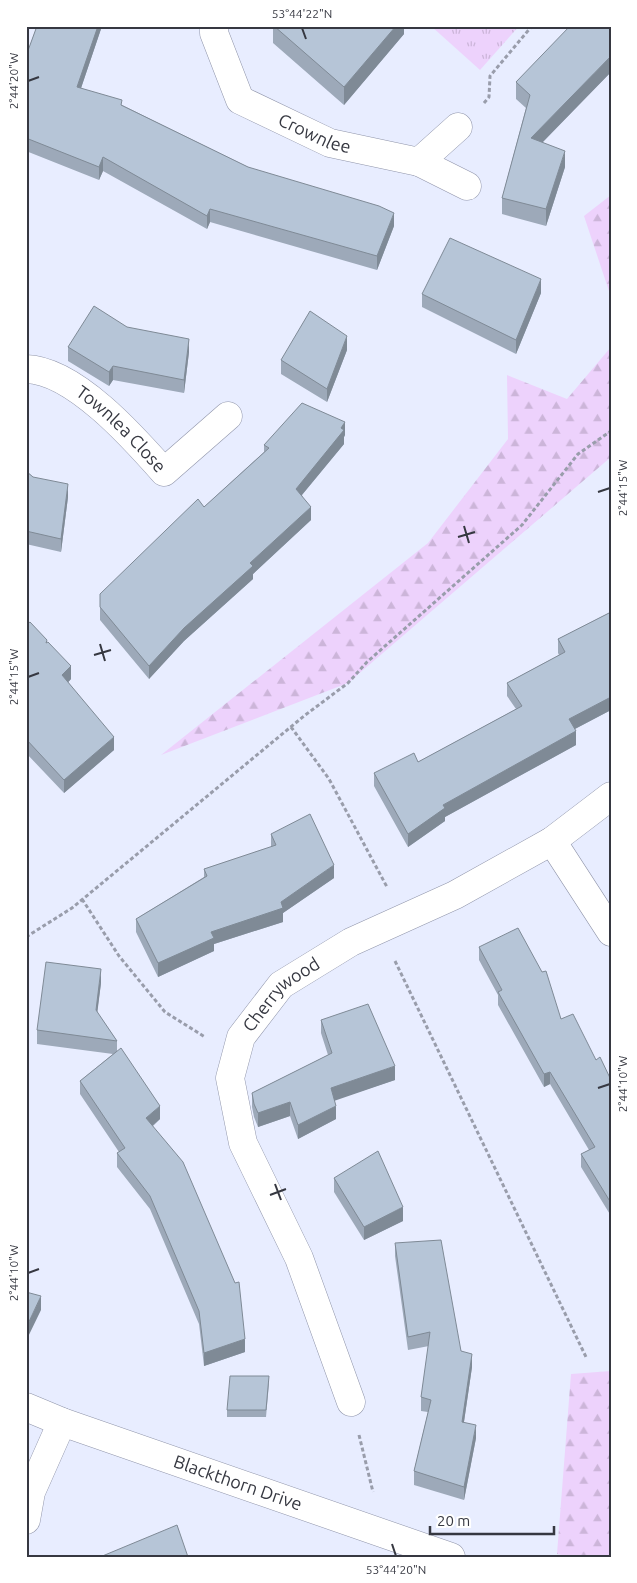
<svg xmlns="http://www.w3.org/2000/svg" width="637" height="1583" font-family="Ubuntu,sans-serif">
  <style>
    .grass { fill: url(#grass-tufts) }
    .forest { fill: url(#forest-firs) }
    .lines { fill: none; stroke-linecap: round; stroke-linejoin: round }
    .street-casing { stroke: #9095aa; stroke-width: 29 }
    .secondary-casing { stroke: #9095aa; stroke-width: 29 }
    .path { stroke: #999dab; stroke-width: 3; stroke-dasharray: 4 2.5; stroke-linecap: butt }
    .street { stroke: #fff; stroke-width: 28 }
    .secondary { stroke: #fff; stroke-width: 28 }
    .wall { fill: #9da9b9 }
    .shaded-wall { fill: #7f8a96 }
    .building { fill: #b6c5d7; stroke: #7f8a96 }
    .ticks { fill: none; stroke: #363841; stroke-width: 2 }
    .labels { text-anchor: middle; stroke-width: 5; stroke-linejoin: round; paint-order: stroke }
    .street-label { font-size: 18px; fill: #363841; stroke: #fff }
    .neatline { fill: none; stroke: #363841; stroke-width: 2 }
    .ticks-label { font-size: 12px; text-anchor: middle; fill: #363841 }
  </style>
  <defs>
    <pattern id="grass-tufts" width="24" height="20" patternUnits="userSpaceOnUse" patternTransform="scale(1.25)"><rect width="24" height="20" fill="#edd2fc"/><path d="M3 7l-1-3M5 7V3M7 7l1-3M15 17l-1-3M17 17v-4M19 17l1-3" fill="none" stroke="#ccb5d9"/></pattern>
    <pattern id="forest-firs" width="22" height="20" patternUnits="userSpaceOnUse" patternTransform="scale(1.25)"><rect width="22" height="20" fill="#edd2fc"/><path d="M5 1l3.5 6h-7zM16 11l3.5 6h-7z" fill="#ccb5d9"/></pattern>
  </defs>
  <rect width="100%" height="100%" fill="#e8edff"/>
  <path class="grass" d="M431,26H519L480,70Z"/>
  <path class="forest" d="M611,195V297L584,216Z
    M611,347V457L348,683L161,755L428,543L508,439L507,375L567,399Z
    M611,1371V1557H572L557,1554L571,1374Z"/>
  <g class="lines">
    <g class="street-casing">
      <g id="street">
        <path id="s1" d="M214,26V33L240,100L330,143L419,162L458,127"/>
        <path d="M419,162L467,186"/>
        <path id="s2" d="M26,369C74,370 134,438 164,472L228,416"/>
        <path d="M552,841L611,932"/>
        <path id="s3" d="M351,1402L299,1258L243,1143L230,1078L241,1037L281,985L351,942L455,895L552,841L611,796"/>
        <path d="M26,1520L31,1492L62,1422"/>
      </g>
    </g>
    <g class="secondary-casing">
      <g id="secondary">
        <path id="s4" d="M26,1407L62,1422L451,1557"/>
      </g>
    </g>
    <path class="path" d="M484,103L489,97L490,76L532,26
      M291,727L329,779L387,887
      M82,899L119,956L165,1012L205,1037
      M26,937L72,908L304,716L348,683L367,662L522,525L578,454L611,431
      M395,961L587,1359
      M359,1435L373,1492"/>
    <use href="#street" class="street"/>
    <use href="#secondary" class="secondary"/>
  </g>
  <path class="wall" d="M37,26H102L81,88L122,105L248,167L394,226L377,270L210,222L207,229L103,171L99,180L26,151V56Z
    M273,26H404V34L344,105L273,43Z
    M611,72L543,142L565,167L546,226L502,214V198L526,108L516,99V82Z
    M541,293L516,354L422,307V294Z
    M127,327L189,352L184,393L113,380L109,386L68,361V347Z
    M347,350L327,402L281,374V360Z
    M345,435L344,437V444L302,495L311,520L253,574V579L184,641L149,679L100,620V594L204,507L264,452V445Z
    M26,471L33,477L68,497L61,552L26,544Z
    M611,595V710L575,729L576,745L445,817V821L408,847L374,786V773L418,762L516,709L507,696V683L559,655L558,653V639L611,612L609,609V596Z
    M26,625L47,643L71,679L68,682L114,750L64,793L26,753Z
    M271,834L334,878L283,913V922L214,944V951L158,977L136,932V919L204,877V869L271,847Z
    M479,947L561,1019L596,1060L611,1080V1216L581,1167V1154L589,1150L550,1084L544,1087L498,1005V995L479,960Z
    M101,983L97,1012L117,1041V1051L160,1119L153,1126L245,1352L204,1366L199,1324L150,1209L117,1167V1153L119,1152L80,1094V1081L113,1054L37,1044V1030Z
    M321,1020L395,1080L334,1100L336,1119L298,1139L290,1116L258,1127L254,1117L252,1107V1093L328,1055L321,1033Z
    M334,1178L403,1221L364,1240L334,1192Z
    M395,1243L461,1351L472,1367L464,1422L476,1438L464,1500L414,1485V1471L428,1412L421,1411V1397L429,1346L408,1350L395,1256Z
    M269,1383L266,1417H227V1410Z"/>
  <path class="shaded-wall" d="M98,26H102L77,100V87Z
    M396,26H404V34L344,105V87Z
    M611,56V72L531,154V138Z
    M565,151V167L546,226V209Z
    M103,157V171L99,180V167Z
    M210,209V222L207,229V216Z
    M394,213V226L377,270V256Z
    M541,279V293L516,354V340Z
    M347,336V350L327,402V389Z
    M189,339V352L184,393V380Z
    M113,366V380L109,386V372Z
    M345,422V435L344,437V444L296,502V489Z
    M68,484V497L61,552V539Z
    M311,507V520L253,574V579L184,641L149,679V666L184,628L250,563Z
    M71,666V679L62,689V675Z
    M611,697V710L569,732V719Z
    M576,731V745L445,817V821L408,847V834L443,805Z
    M114,737V750L64,793V780Z
    M334,865V878L283,913V922L214,944V951L158,977V963L211,932L281,902Z
    M101,969V983L96,1023V1010Z
    M395,1066V1080L331,1102V1088Z
    M550,1072V1084L544,1087V1074Z
    M290,1102V1116L258,1127V1113Z
    M160,1106V1119L146,1131V1118Z
    M336,1106V1119L298,1139V1125Z
    M403,1207V1221L364,1240V1227Z
    M41,1296V1310L26,1341V1328Z
    M245,1339V1352L204,1366V1353Z
    M472,1354V1367L462,1435V1422Z
    M476,1425V1438L464,1500V1487Z"/>
  <path class="building" d="M37,26H98L77,87L122,100L121,105L248,167L379,206L394,213L377,256L210,209L207,216L103,157L99,167L26,138V56Z
    M274,26H396L344,87Z
    M570,26H611V56L531,138L565,151L546,209L502,198L530,95L516,82Z
    M450,238L541,279L516,340L422,294Z
    M94,306L127,327L189,339L184,380L113,366L109,372L68,347Z
    M310,311L347,336L327,389L281,360Z
    M302,403L345,422L341,428L344,430L296,489L311,507L250,563L253,566L184,628L149,666L100,607V594L198,499L204,507L269,448L264,445Z
    M26,471L33,477L68,484L61,539L26,531Z
    M611,612V697L569,719L576,731L443,805L445,808L408,834L374,773L414,753L418,762L522,706L507,683L565,652L558,639Z
    M30,622L47,640L46,643L48,642L71,666L62,675L114,737L64,780L26,739V625Z
    M310,814L334,865L281,902L283,908L211,932L214,938L158,963L136,919L207,876L204,869L276,845L271,834Z
    M518,928L542,972L546,971L561,1019L573,1014L596,1060L600,1057L611,1080V1203L581,1154L595,1147L550,1072L544,1074L498,992L502,990L479,947Z
    M46,962L101,969L96,1010L117,1041L37,1030Z
    M368,1004L395,1066L331,1088L336,1106L298,1125L290,1102L258,1113L254,1104L252,1093L332,1053L321,1020Z
    M121,1048L160,1106L146,1118L183,1162L235,1283L239,1282L245,1339L204,1353L199,1311L150,1196L117,1153L125,1148L80,1081Z
    M378,1151L403,1207L364,1227L334,1178Z
    M441,1240L461,1351L472,1354L462,1422L476,1425L464,1487L414,1471L431,1400L421,1397L430,1332L408,1337L395,1243Z
    M26,1292L41,1296L26,1328Z
    M230,1376H269L266,1410H227Z
    M177,1525L188,1557H100Z"/>
  <path class="ticks" d="M302,28L306,39M28,81L39,77M598,492L610,488M464,526L469,543M458,537L475,532M100,644L105,661M94,655L111,650M28,677L39,673M598,1088L610,1084M275,1184L281,1200M270,1195L286,1189M28,1273L39,1269M392,1544L396,1556"/>
  <g class="labels">
    <g class="street-label">
      <text dy="6" stroke="none"><textPath href="#s1" startOffset="161">Crownlee</textPath></text>
      <text dy="6" stroke="none"><textPath href="#s2" startOffset="115">Townlea Close</textPath></text>
      <text dy="6" stroke="none"><textPath href="#s3" startOffset="449">Cherrywood</textPath></text>
      <text dy="6" stroke="none"><textPath href="#s4" startOffset="225">Blackthorn Drive</textPath></text>
    </g>
  </g>
  <rect width="637" height="1583" fill="none" stroke="#ffffff" stroke-width="55"/>
  <path d="M430 1526v8h124v-8" fill="none" stroke="#363841" stroke-width="2.5"/>
  <text x="437" y="1526" font-size="15" fill="#363841" stroke="#ffffff" stroke-width="4" paint-order="stroke">20 m</text>
  <rect x="28" y="28" width="582" height="1528" class="neatline"/>
  <g class="ticks-label">
    <text x="302" y="18">53°44'22"N</text>
    <text transform="translate(14 81) rotate(-90)" y="4">2°44'20"W</text>
    <text transform="translate(623 488) rotate(-90)" y="4">2°44'15"W</text>
    <text transform="translate(14 677) rotate(-90)" y="4">2°44'15"W</text>
    <text transform="translate(623 1084) rotate(-90)" y="4">2°44'10"W</text>
    <text transform="translate(14 1273) rotate(-90)" y="4">2°44'10"W</text>
    <text x="396" y="1574">53°44'20"N</text>
  </g>
</svg>
